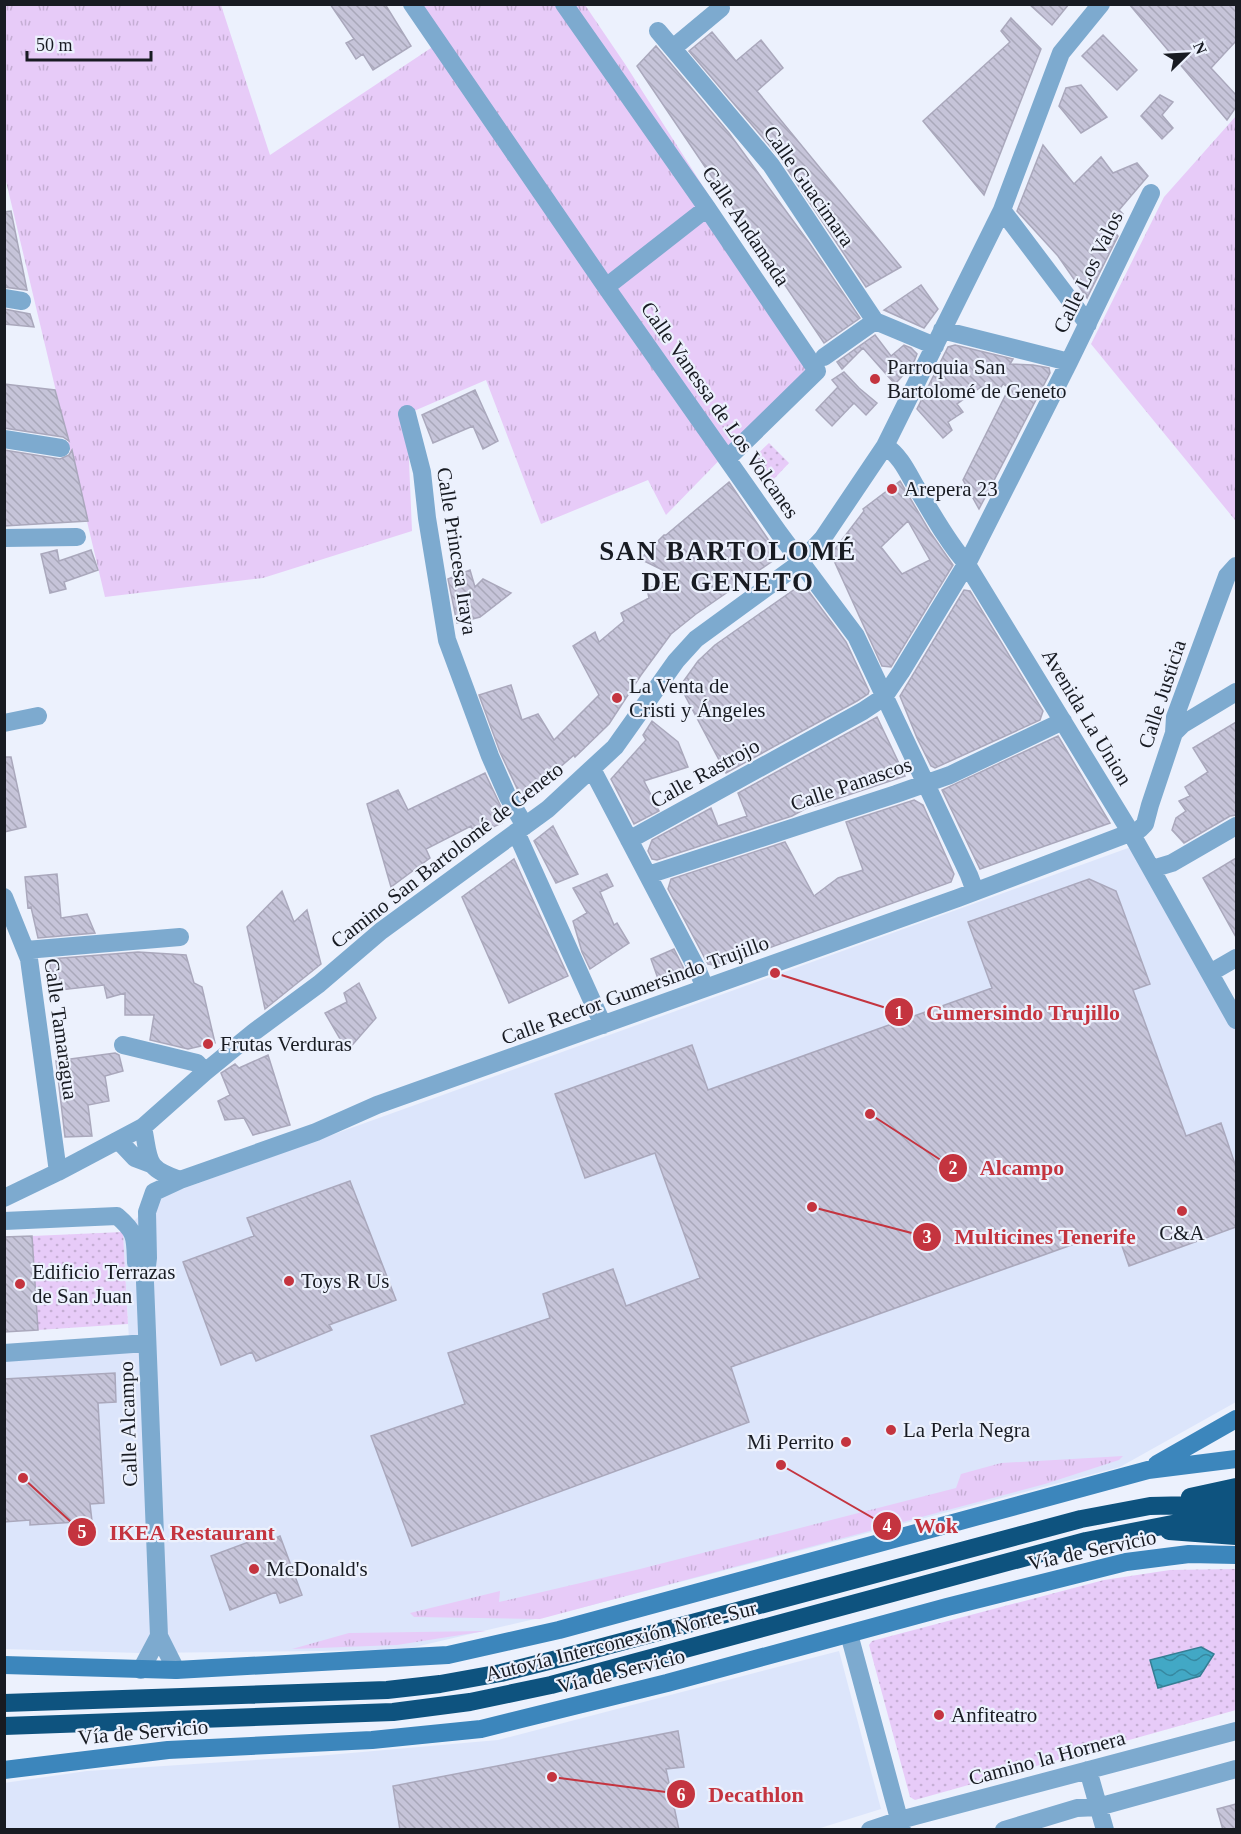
<svg xmlns="http://www.w3.org/2000/svg" width="1241" height="1834" font-family="'Times New Roman',serif">
  <style>
    .built { fill: #dce5fb }
    .grass { fill: url(#grass-tufts) }
    .park { fill: url(#park-dots) }
    .water { fill: url(#water-waves); stroke: #357e94; stroke-width: 1.5 }
    .building { fill: url(#building-back-hatch); stroke: #aaa8bc; stroke-width: 1.5; fill-rule: evenodd }
    .lines { fill: none; stroke-linecap: round; stroke-linejoin: round }
    .street { stroke: #7daacf; stroke-width: 18 }
    .secondary { stroke: #3c86bc; stroke-width: 18 }
    .highway { stroke: #0e537f; stroke-width: 18 }
    .poi-dot { fill: #c4343f; stroke: #ecf1fd; stroke-width: 2 }
    .labels { text-anchor: middle; stroke-width: 4.5; stroke-linejoin: round; paint-order: stroke }
    .street-label { font-size: 21px; fill: #181b22; stroke: #ecf1fd }
    .poi-label { font-size: 21px; fill: #181b22; stroke: #ecf1fd; text-anchor: start }
    .district-label { font-size: 27px; font-weight: bold; letter-spacing: 1.5px; fill: #181b22; stroke: #ecf1fd }
    .leader { fill: none; stroke: #c4343f; stroke-width: 2 }
    .callout-dot { fill: #c4343f; stroke: #ecf1fd; stroke-width: 2 }
    .mark-label { font-size: 18px; text-anchor: middle; font-weight: bold; fill: #fff }
    .callout-label { font-size: 22px; text-anchor: middle; font-weight: bold; fill: #c4343f; stroke: #ecf1fd; stroke-width: 4.5; stroke-linejoin: round; paint-order: stroke }
  </style>
  <defs>
    <pattern id="grass-tufts" width="24" height="20" patternUnits="userSpaceOnUse" patternTransform="scale(1.5)"><rect width="24" height="20" fill="#e7cbf8"/><path d="M3 7l-1-3M5 7V3M7 7l1-3M15 17l-1-3M17 17v-4M19 17l1-3" fill="none" stroke="#c5aed4"/></pattern>
    <pattern id="park-dots" width="8" height="8" patternUnits="userSpaceOnUse" patternTransform="scale(1.5)"><rect width="8" height="8" fill="#e7cbf8"/><path d="M2 2h.1M6 6h.1" fill="none" stroke="#c5aed4" stroke-width="1.8" stroke-linecap="round"/></pattern>
    <pattern id="water-waves" width="16" height="10" patternUnits="userSpaceOnUse" patternTransform="scale(1.5)"><rect width="16" height="10" fill="#42a8c5"/><path d="M0 5q4-4 8 0t8 0" fill="none" stroke="#3688a0"/></pattern>
    <pattern id="building-back-hatch" width="6" height="6" patternUnits="userSpaceOnUse" patternTransform="scale(1.5)"><rect width="6" height="6" fill="#c6c4d9"/><path d="M-1 5l2 2M0 0l6 6M5-1l2 2" fill="none" stroke="#a9a8ba"/></pattern>
  </defs>
  <rect width="100%" height="100%" fill="#ecf1fd"/>
  <path class="built" d="M1142,843L1236,1011V1402L1120,1467L569,1611L402,1650L140,1653L5,1649V1348L129,1340L123,1232L157,1198Z
    M839,1651L881,1809L814,1830H5L4,1783L87,1771L317,1756L498,1740Z"/>
  <path class="grass" d="M4,5H221L270,155L434,46L408,5H585L625,64L815,362L666,515L648,480L541,524L486,380L407,414L412,531L263,578L105,597L5,177Z
    M1236,116V519L1235,520L1091,344L1164,197Z
    M1123,1456L1119,1460L1045,1484L540,1619L414,1617L410,1613L500,1591L499,1602L640,1569L956,1488L961,1474L1001,1463Z
    M486,1631L397,1645L292,1649L349,1633Z"/>
  <path class="park" d="M769,443L789,463L772,481L751,460Z
    M123,1232L128,1324L38,1330L32,1236Z
    M1236,1569V1710L915,1800L910,1797L869,1645L872,1641L1104,1580L1170,1570Z"/>
  <path class="water" d="M1201,1647L1214,1654L1200,1676L1158,1688L1150,1660Z"/>
  <path class="building" d="M330,4H385L411,46L373,70L363,54L356,59L346,43L354,39Z
    M1029,4H1069L1052,25Z
    M1129,4H1236V41L1211,68L1236,95V107L1227,120Z
    M1011,18L1041,49L984,195L923,121L1010,42L1001,31Z
    M712,32L736,61L761,40L783,68L757,91L901,267L866,287L780,158L689,51Z
    M1103,35L1137,70L1117,90L1082,56Z
    M656,46L729,133L810,244L860,318L824,343L637,66Z
    M1081,85L1107,117L1081,133L1059,106L1066,88Z
    M1160,95L1173,102L1162,115L1173,128L1162,139L1141,116Z
    M1043,145L1074,184L1101,157L1113,173L1137,163L1148,176L1119,210L1123,214L1110,227L1118,236L1087,298L1058,256L1017,211Z
    M11,211L27,290L4,287V212Z
    M921,285L938,309L924,328L884,310Z
    M4,309L30,314L34,327L4,324Z
    M875,335L891,356L904,345L911,348L917,354L913,364L895,384L863,348L842,369L837,362Z
    M955,345L1013,359L1010,364L1033,365L1049,368L1050,373L979,509L963,480L1009,388L1003,384L999,390L981,387L957,404L963,412L948,422L952,430L943,438L917,409L948,347Z
    M844,372L859,388L877,403L866,415L854,403L832,426L816,410L838,387L832,380Z
    M4,384L55,390L69,441L63,437L4,428Z
    M475,390L498,441L483,449L473,426L433,443L422,415Z
    M4,450L60,459L69,455L72,450L88,521L4,526Z
    M900,481L930,532L953,565L891,667L882,666L831,554L864,511L863,509ZM908,521L930,560L902,574L881,547Z
    M729,482L776,551L774,560L696,614L671,634L641,675L609,724L575,757L574,755L544,781L521,797L500,752L479,695L511,685L522,720L538,714L554,740L599,695L573,646L595,632L599,642L624,621L621,613L649,598L647,589L677,577L640,559L664,535H666Z
    M57,550L59,561L91,550L98,570L64,582L66,589L50,593L41,554Z
    M470,570L475,587L483,579L511,593L480,617L457,623L448,579Z
    M795,589H807L846,642L869,691L868,694L857,701L726,773L680,686L698,661L715,645Z
    M964,590L970,591L1043,711L1040,720L935,768L931,766L917,738L900,696Z
    M877,717L905,776L815,806L814,804L792,816L657,860L652,859L648,851L652,840L711,808L718,826L747,816L738,793Z
    M652,721L678,742L688,767L644,781L659,811L634,824L611,779L646,740L643,735Z
    M1236,722V815L1230,816L1184,843L1172,830L1176,818L1186,811L1179,801L1190,796L1185,787L1208,772L1193,748Z
    M1058,736L1110,823L980,869L942,790Z
    M4,757H11L26,827L4,832Z
    M485,773L504,813L502,823L475,835L471,826L426,849L430,858L391,887L367,804L398,790L408,810Z
    M914,800L923,805L954,874L951,882L719,966L708,964L668,889L671,879L785,842L814,896L838,878L863,870L846,822Z
    M553,826L578,874L556,883L534,841Z
    M1236,858V937L1203,878Z
    M514,859L568,976L509,1003L462,897Z
    M57,874L61,918L87,914L95,933L38,938L31,907L28,908L25,877Z
    M607,874L613,886L600,892L614,925L617,923L629,943L590,969L582,952L573,921L587,913L573,888Z
    M1089,879L1116,891L1150,984L1133,990L1186,1136L1221,1123L1236,1167V1227L1129,1266L1116,1229L731,1367L749,1422L412,1546L371,1436L465,1404L448,1353L550,1318L543,1294L613,1269L626,1306L700,1278L655,1153L585,1178L555,1094L692,1045L708,1090L992,988L968,922Z
    M282,891L294,922L307,910L321,964L265,1009L247,927Z
    M674,949L685,971L679,981L661,987L651,959Z
    M138,952L186,955L194,983L202,987L215,1043L188,1049L150,1040L154,1015H125V993L107,998L104,985L51,991L50,959Z
    M359,983L376,1018L347,1051L325,1013L347,1002L344,993Z
    M115,1053L119,1055L123,1071L105,1076L109,1101L88,1105L92,1136L65,1137L56,1061Z
    M268,1055L290,1125L253,1135L244,1118L225,1120L218,1101L230,1095L221,1073L235,1064L239,1068Z
    M350,1181L396,1300L329,1325L332,1330L256,1361L252,1352L221,1365L183,1262L254,1236L247,1218Z
    M32,1236L38,1330L4,1332V1237Z
    M115,1373L116,1402L98,1403L104,1503L90,1504L92,1521L30,1525V1520L4,1522V1379Z
    M280,1536L302,1595L280,1603L276,1592L230,1610L211,1556L262,1537L264,1543Z
    M678,1731L684,1767L666,1769L679,1830H400L393,1786Z
    M1236,1804V1830H1223L1217,1809Z"/>
  <g class="lines">
    <path class="street" d="M412,4L606,287L779,533L856,636L969,875L975,891
      M564,4L707,208L817,371L727,459
      M658,31L771,165L875,321L935,346
      M673,48L721,8
      M1002,210L1088,324
      M606,287L707,208
      M4,298L22,301
      M942,330L1069,362
      M824,357L875,321
      M407,414L422,472L427,518L447,640L490,756L508,797L525,826
      M4,439L61,448
      M885,446C900,455 908,473 916,487C932,513 946,540 966,563L1131,833L1236,1020
      M4,538L77,537
      M4,723L38,716
      M1174,733L1183,724L1236,692
      M592,769L698,971L705,988
      M516,832L603,1025
      M629,840L863,711L884,697L901,672L970,558L1069,362L1151,193
      M1152,869L1172,863L1236,826
      M648,875L896,794L950,775L1063,721
      M4,897L29,959L58,1172
      M26,950L180,937
      M1210,973L1236,958
      M123,1045L197,1063L205,1072
      M143,1127C150,1161 144,1168 180,1180
      M119,1141L135,1158L151,1164
      M4,1198L58,1172L143,1127L205,1072L254,1032L319,984L381,931L548,809L615,747L676,661L696,639L800,563L823,538L885,446L1002,210L1061,53L1101,4
      M4,1221L117,1216C137,1233 135,1238 136,1263
      M4,1353L147,1343
      M849,1634L902,1830
      M141,1670L159,1636
      M176,1670L159,1636L145,1282L148,1258L147,1212L154,1192L180,1180L316,1132L377,1105L958,898L1140,829L1145,824L1150,805L1174,733L1175,717L1227,576L1236,566
      M1088,1770L1105,1830
      M870,1830L900,1820L1236,1731
      M1004,1830L1077,1808L1098,1807L1236,1769"/>
    <path class="secondary" d="M1157,1464L1236,1419
      M4,1665L176,1670L448,1655L559,1630L1148,1470L1236,1459
      M4,1770L168,1750L372,1740L481,1729L667,1683L947,1607L1126,1562L1189,1554L1236,1555"/>
    <path class="highway" d="M1190,1497L1236,1487
      M1169,1531L1236,1536
      M4,1703L387,1690L440,1684L501,1673L565,1657L1081,1519L1150,1506L1236,1504
      M4,1726L393,1712L470,1702L551,1685L1086,1541L1203,1518H1236"/>
  </g>
  <g class="poi-dot">
    <circle cx="875" cy="379" r="6"/>
    <circle cx="892" cy="489" r="6"/>
    <circle cx="617" cy="698" r="6"/>
    <circle cx="208" cy="1044" r="6"/>
    <circle cx="1182" cy="1211" r="6"/>
    <circle cx="289" cy="1281" r="6"/>
    <circle cx="20" cy="1284" r="6"/>
    <circle cx="891" cy="1430" r="6"/>
    <circle cx="846" cy="1442" r="6"/>
    <circle cx="254" cy="1569" r="6"/>
    <circle cx="939" cy="1715" r="6"/>
  </g>
  <g class="labels">
    <g class="street-label">
      <text transform="translate(809 186) rotate(55)" y="7">Calle Guacimara</text>
      <text transform="translate(746 226) rotate(56)" y="7">Calle Andamada</text>
      <text transform="translate(1088 272) rotate(-64)" y="7">Calle Los Valos</text>
      <text transform="translate(720 410) rotate(55)" y="7">Calle Vanessa de Los Volcanes</text>
      <text transform="translate(457 551) rotate(81)" y="7">Calle Princesa Iraya</text>
      <text transform="translate(1162 694) rotate(-72)" y="7">Calle Justicia</text>
      <text transform="translate(1087 717) rotate(59)" y="7">Avenida La Union</text>
      <text transform="translate(705 773) rotate(-29)" y="7">Calle Rastrojo</text>
      <text transform="translate(851 784) rotate(-19)" y="7">Calle Panascos</text>
      <text transform="translate(447 855) rotate(-38)" y="7">Camino San Bartolomé de Geneto</text>
      <text transform="translate(635 990) rotate(-20)" y="7">Calle Rector Gumersindo Trujillo</text>
      <text transform="translate(61 1029) rotate(82)" y="7">Calle Tamaragua</text>
      <text transform="translate(128 1424) rotate(-92)" y="7">Calle Alcampo</text>
      <text transform="translate(1092 1550) rotate(-12)" y="7">Vía de Servicio</text>
      <text transform="translate(621 1641) rotate(-14)" y="7">Autovía Interconexión Norte-Sur</text>
      <text transform="translate(621 1671) rotate(-14)" y="7">Vía de Servicio</text>
      <text transform="translate(143 1732) rotate(-5)" y="7">Vía de Servicio</text>
      <text transform="translate(1047 1758) rotate(-15)" y="7">Camino la Hornera</text>
    </g>
    <g class="poi-label">
      <text x="887" y="374">Parroquia San<tspan x="887" dy="24">Bartolomé de Geneto</tspan></text>
      <text x="904" y="496">Arepera 23</text>
      <text x="629" y="693">La Venta de<tspan x="629" dy="24">Cristi y Ángeles</tspan></text>
      <text x="220" y="1051">Frutas Verduras</text>
      <text x="1182" y="1240" text-anchor="middle">C&amp;A</text>
      <text x="32" y="1279">Edificio Terrazas<tspan x="32" dy="24">de San Juan</tspan></text>
      <text x="301" y="1288">Toys R Us</text>
      <text x="903" y="1437">La Perla Negra</text>
      <text x="834" y="1449" text-anchor="end">Mi Perrito</text>
      <text x="266" y="1576">McDonald's</text>
      <text x="951" y="1722">Anfiteatro</text>
    </g>
    <g class="district-label">
      <text x="728" y="560">SAN BARTOLOMÉ<tspan x="728" dy="31">DE GENETO</tspan></text>
    </g>
  </g>
  <path class="leader" d="M775 973L899 1012M870 1114L953 1168M812 1207L927 1237M781 1465L887 1526M23 1478L82 1532M552 1777L681 1794"/>
  <g class="callout-dot">
    <circle cx="775" cy="973" r="6"/>
    <circle cx="870" cy="1114" r="6"/>
    <circle cx="812" cy="1207" r="6"/>
    <circle cx="781" cy="1465" r="6"/>
    <circle cx="23" cy="1478" r="6"/>
    <circle cx="552" cy="1777" r="6"/>
    <circle cx="899" cy="1012" r="15"/>
    <circle cx="953" cy="1168" r="15"/>
    <circle cx="927" cy="1237" r="15"/>
    <circle cx="887" cy="1526" r="15"/>
    <circle cx="82" cy="1532" r="15"/>
    <circle cx="681" cy="1794" r="15"/>
  </g>
  <g class="mark-label">
    <text x="899" y="1019">1</text>
    <text x="953" y="1174">2</text>
    <text x="927" y="1243">3</text>
    <text x="887" y="1532">4</text>
    <text x="82" y="1538">5</text>
    <text x="681" y="1801">6</text>
  </g>
  <g class="callout-label">
    <text x="1023" y="1020">Gumersindo Trujillo</text>
    <text x="1022" y="1175">Alcampo</text>
    <text x="1045" y="1244">Multicines Tenerife</text>
    <text x="936" y="1533">Wok</text>
    <text x="192" y="1540">IKEA Restaurant</text>
    <text x="756" y="1802">Decathlon</text>
  </g>
  <rect width="1241" height="1834" fill="none" stroke="#181b22" stroke-width="12"/>
  <g transform="translate(1187 54) rotate(66)" stroke="#ecf1fd" stroke-width="4.5" paint-order="stroke">
  <path d="M0-4.5L10 22L0 15L-10 22Z" fill="#181b22"/>
  <text y="-9" font-size="16" font-weight="bold" text-anchor="middle" fill="#181b22">N</text>
  </g>
  <path d="M27 51v9h124v-9" fill="none" stroke="#181b22" stroke-width="3"/>
  <text x="36" y="51" font-size="18" fill="#181b22" stroke="#ecf1fd" stroke-width="4.5" paint-order="stroke">50 m</text>
</svg>
